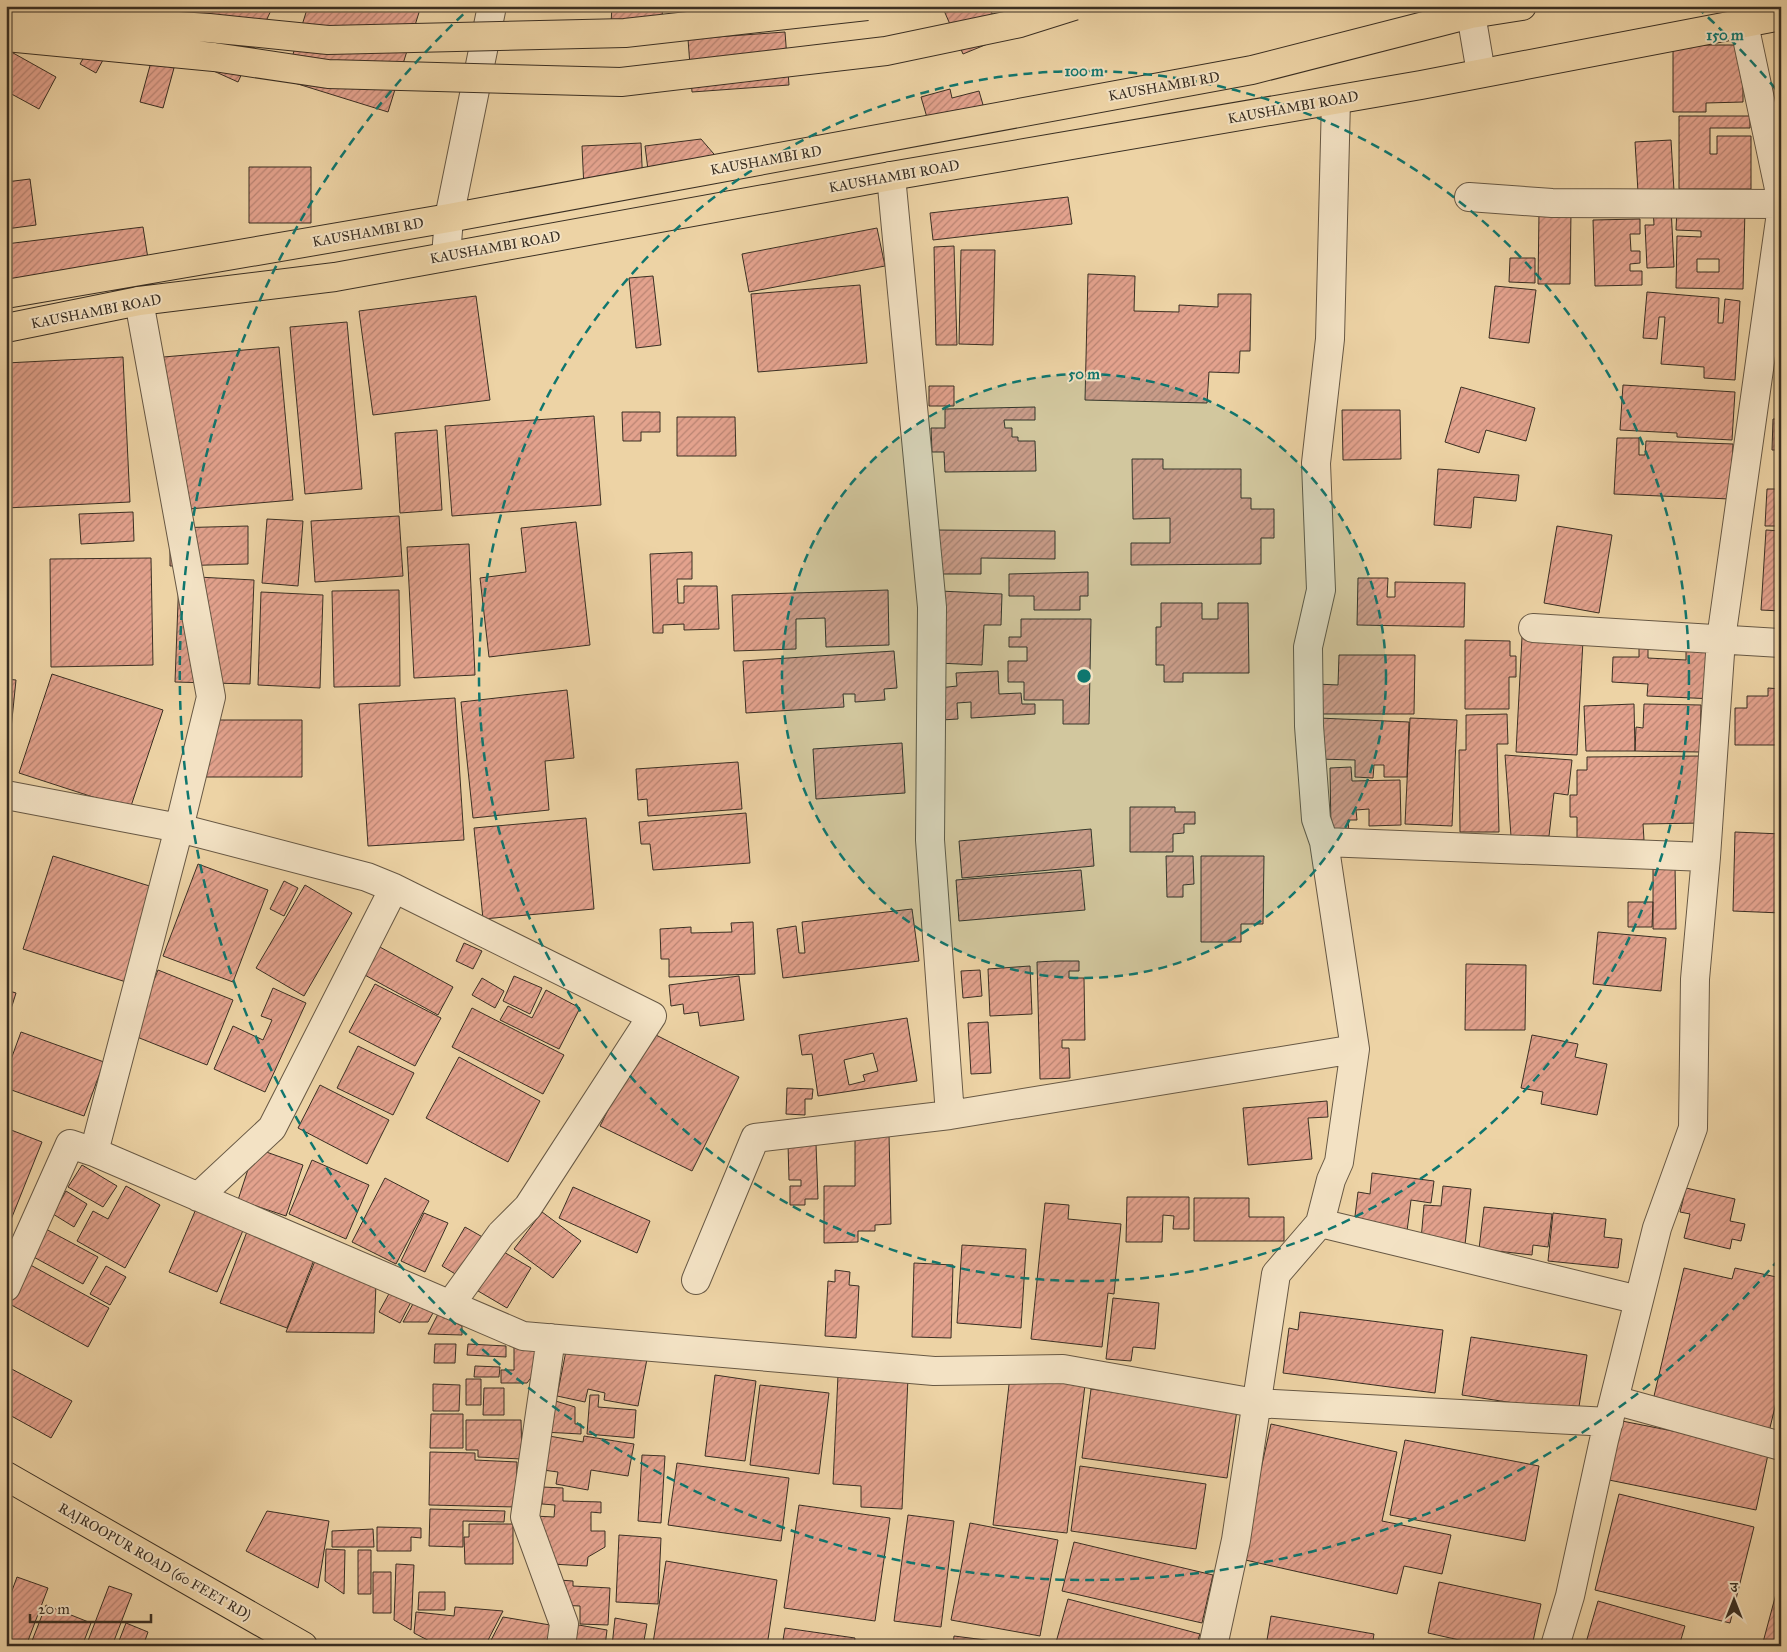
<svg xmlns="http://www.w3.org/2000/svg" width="1787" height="1652" font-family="'IM FELL Great Primer','Noto Serif Devanagari',serif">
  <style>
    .building { fill: url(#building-hatch); stroke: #3a2f23; fill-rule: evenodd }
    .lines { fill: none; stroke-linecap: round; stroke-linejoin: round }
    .minor-casing { stroke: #675844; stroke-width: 30 }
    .major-casing { stroke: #3a2f23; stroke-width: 30 }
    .minor { stroke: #f3e2c4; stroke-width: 28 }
    .major { stroke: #edd3a5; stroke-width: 28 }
    .major-bridge-casing { stroke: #3a2f23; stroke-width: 30; stroke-linecap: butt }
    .major-bridge { stroke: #edd3a5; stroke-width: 28 }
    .ring { fill: none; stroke: #0f766e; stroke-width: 2.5; stroke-dasharray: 9 6 }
    .labels { text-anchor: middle; stroke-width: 4; stroke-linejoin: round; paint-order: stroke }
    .street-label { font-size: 14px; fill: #3a2f23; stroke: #f3e2c4 }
    .centre { fill: #0f766e; stroke: #f3e2c4; stroke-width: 2.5 }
    .ring-label { font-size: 15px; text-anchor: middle; font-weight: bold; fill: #0f766e; stroke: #f3e2c4; stroke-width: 4; stroke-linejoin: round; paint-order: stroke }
  </style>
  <defs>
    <pattern id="building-hatch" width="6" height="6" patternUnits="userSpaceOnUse" patternTransform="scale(1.25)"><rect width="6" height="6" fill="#e3a28d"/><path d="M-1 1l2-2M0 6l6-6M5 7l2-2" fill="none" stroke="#b98473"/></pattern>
  </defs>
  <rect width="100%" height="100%" fill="#edd3a5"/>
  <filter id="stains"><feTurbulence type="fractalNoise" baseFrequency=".004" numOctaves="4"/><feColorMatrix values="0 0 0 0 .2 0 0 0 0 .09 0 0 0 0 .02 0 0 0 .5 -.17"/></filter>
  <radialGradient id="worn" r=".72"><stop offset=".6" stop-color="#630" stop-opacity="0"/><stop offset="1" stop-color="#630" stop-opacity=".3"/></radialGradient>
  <path class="building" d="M150,6H273L238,82L136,36Z
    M308,6H421L388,112L285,80Z
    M612,6H663L661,27L611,24Z
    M942,6H989L1002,38L963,54Z
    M785,32L789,85L692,92L688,39Z
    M95,37L111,45L96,73L80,64Z
    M1673,45H1743V102L1706,103V112H1673Z
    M6,49L56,77L39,109L6,91Z
    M151,62L174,68L163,108L140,102Z
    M950,89L952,98L979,91L988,122L933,138L921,97Z
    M1679,116H1750V128H1710V154H1717V136H1751V189H1679Z
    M701,139L726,168L649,178L645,146Z
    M1671,140L1674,191L1638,192L1635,142Z
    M641,143L643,187L584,189L582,146Z
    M249,167H311V223H249Z
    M30,179L36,225L6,229V182Z
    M1068,197L1072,224L933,240L930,213Z
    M1653,207H1671L1674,267L1647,268L1645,225H1654Z
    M1677,207L1745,209L1743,289L1676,288L1677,236L1701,237V231L1676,230ZM1697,259H1719V272H1697Z
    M1539,212H1571L1570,284H1538Z
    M1640,219V234H1630L1631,251H1640V263L1630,264V271H1642V285L1595,286L1593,220Z
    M143,227L149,265L6,283V244Z
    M877,228L885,266L749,292L742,254Z
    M954,246L957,345H936L934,247Z
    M961,250H995L993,345L959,344Z
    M1510,258H1535V283L1509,282Z
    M1088,274L1135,276L1134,311L1179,312V305L1218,307V294H1251L1250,351H1240L1239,373L1209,372L1207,403L1085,400Z
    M653,276L661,345L636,348L629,278Z
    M860,285L867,363L758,372L751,294Z
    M1495,286L1536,290L1529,343L1489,338Z
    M1647,292L1719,298L1718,323H1723L1725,299L1740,301L1735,380L1704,378V367L1661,364L1665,317H1659L1657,339L1643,338Z
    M476,296L490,400L373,415L359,311Z
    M347,322L362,489L305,494L290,327Z
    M279,347L293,500L166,511L152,358Z
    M123,357L130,502L6,508V363Z
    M1623,385L1735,392L1732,440L1677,437V433L1620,430Z
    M929,386H954V406H929Z
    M1461,387L1535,408L1526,441L1486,430L1479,453L1445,442Z
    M1035,407V420H1004L1005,428H1012V437H1018V441H1035L1036,471L945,472L944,452H932L931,428H945V409Z
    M1342,410H1400L1401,459L1343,460Z
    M622,412H660V432H641V441H623Z
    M594,416L601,505L452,516L445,426Z
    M677,417H735L736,456H677Z
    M1773,419H1781V450H1772Z
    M437,430L442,510L400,513L395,433Z
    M1617,438H1639V455H1645L1646,441L1733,444L1730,499L1614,494Z
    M1132,459H1163V469H1241V498H1251V509H1274V538H1261V564L1131,565V543H1170V518L1133,519Z
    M1438,469L1519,475L1516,501L1474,497L1471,528L1434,525Z
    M1767,489H1776L1775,510H1781V526H1765Z
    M133,512L134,541L81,544L79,514Z
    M399,516L403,576L315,582L311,521Z
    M267,519L303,521L298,586L262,583Z
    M576,522L590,645L489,657L480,578L526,572L521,528Z
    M248,526V564L170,566V528Z
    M1557,526L1612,535L1599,613L1544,603Z
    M936,530L1055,531V559L981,558V574H936Z
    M1766,530L1781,531V611L1761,610Z
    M469,544L475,675L414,678L407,547Z
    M692,552V579H677L678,603H684V586H717L719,629L684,630V624L663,625V633H653L650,554Z
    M151,558L153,665L51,667L50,559Z
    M1088,572V596H1080V610H1034V596H1009V574Z
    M179,576L254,580L250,684L175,682Z
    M1358,578H1388L1387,597H1395V582L1465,583L1464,627L1357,625Z
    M399,590L400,686L334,687L332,591Z
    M888,590L889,645L826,647L825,618L796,619V649L734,651L732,595Z
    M940,591L1002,594L1001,625H984L982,665L937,663Z
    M261,592L323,595L320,688L258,685Z
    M1161,603H1202V619H1218V603H1248L1249,673H1183V682H1164V665H1156V627H1161Z
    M1021,619H1091L1089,724H1063V700H1024V682H1008V661H1027V647H1009V637H1021Z
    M1522,637L1583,640L1577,755L1516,752Z
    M1465,640L1510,641V656H1516V677H1509V709H1465Z
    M1639,645H1648V658L1686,660V649L1716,650L1715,699L1647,696L1648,684L1612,682L1613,657H1639Z
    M894,651L897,688L884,689L885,700L855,702V694H843L844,707L746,713L743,661Z
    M1339,655H1415L1414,714H1316V684L1338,685Z
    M998,671L999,694L1021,693L1022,704H1035V714L971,718V702L957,703L958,719L941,720L939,688L957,686L956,673Z
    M52,674L163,710L130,809L19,773Z
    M6,679L16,680L6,778Z
    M1768,688L1781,689V745H1735V708H1747V696H1768Z
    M567,690L574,758L545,761L549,810L473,818L461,702Z
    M455,698L464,840L368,846L359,704Z
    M1634,704L1635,751H1586L1584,706Z
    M1644,704L1701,705L1700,752L1635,751L1636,727L1643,728Z
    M1507,714L1508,744H1497L1499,832H1460L1459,750H1466V715Z
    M1319,718L1409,722L1407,777H1384V765H1374L1373,778L1355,777V760L1318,759Z
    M1410,718L1457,720L1452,826L1405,824Z
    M199,720H302V777H199Z
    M902,743L905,793L816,799L813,749Z
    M1505,755L1572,760L1568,795L1554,793L1549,836H1511Z
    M1701,756L1702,823L1643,824L1644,840H1577V817H1570V795H1577V770H1587V757Z
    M738,762L742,809L648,816L647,799L638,800L636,769Z
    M1351,767L1352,781L1400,780L1401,825L1369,826V809L1356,810L1357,820H1348L1349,832H1331L1330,768Z
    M1130,807H1175V812H1195V824H1184V833L1173,834V852H1130Z
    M746,813L750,863L653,870L650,844H641L639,822Z
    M586,818L594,909L483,919L474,828Z
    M1091,829L1094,866L962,878L959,841Z
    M1735,832L1781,834V913L1733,911Z
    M53,856L156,888L126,982L23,949Z
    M1166,856H1193L1194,884L1183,885V897H1167Z
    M1201,856H1264L1263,924H1241V942H1201Z
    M198,864L268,890L233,982L163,956Z
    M1653,866H1675L1676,929H1653Z
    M1081,870L1085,910L959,921L956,880Z
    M284,881L298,888L284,916L270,909Z
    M305,885L352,913L304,996L256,968Z
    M1628,902H1653L1652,927H1628Z
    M912,909L919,961L783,978L777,929L796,926L799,953H805L802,922Z
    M753,922L755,974L669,977V959H661L660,929L691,927V933L732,932L731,923Z
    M1598,932L1666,938L1661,991L1593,984Z
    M464,943L482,951L473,969L456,961Z
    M378,946L453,987L438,1015L363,974Z
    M1055,961H1079V971H1069V978H1084L1085,1040H1062V1048H1069L1070,1078L1040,1079L1037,962Z
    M1466,964L1526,965L1525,1030H1465Z
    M1030,966L1032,1014L990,1016L988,969Z
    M158,970L233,1000L207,1065L132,1035Z
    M980,970L982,996L963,998L961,971Z
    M514,976L542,988L530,1014L503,1001Z
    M739,976L744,1020L700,1026L698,1012L684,1014L683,1004L671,1006L669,985Z
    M482,978L504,991L495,1008L472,995Z
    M375,984L441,1018L415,1066L349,1032Z
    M273,988L306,1003L265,1092L214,1069L233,1026L263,1040L272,1020L261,1016Z
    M6,990L16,993L6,1025Z
    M546,990L580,1008L559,1049L500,1020L508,1006L532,1018Z
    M472,1008L564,1055L543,1094L452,1047Z
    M907,1018L917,1081L818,1096L812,1054L802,1055L799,1035ZM873,1053L878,1071L863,1075L865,1081L849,1085L844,1060Z
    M988,1022L991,1073L971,1074L968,1023Z
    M648,1031L739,1077L692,1171L600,1126Z
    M21,1032L104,1062L84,1116L6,1088V1073Z
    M1532,1035L1578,1044L1575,1057L1607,1064L1597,1115L1541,1104L1543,1092L1521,1088Z
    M358,1046L414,1073L393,1115L337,1088Z
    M459,1057L540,1101L508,1162L426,1118Z
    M320,1085L389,1120L367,1164L298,1128Z
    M787,1088L813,1089L812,1099H805V1115L786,1114Z
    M1327,1101L1328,1117L1308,1118L1312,1159L1248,1165L1243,1108Z
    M6,1128L42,1142L6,1232Z
    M855,1134H889L891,1224L875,1225V1231H858V1242L824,1243V1186H855Z
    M788,1144H816L818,1199H805V1205H790V1186H801V1180H789Z
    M255,1148L303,1165L286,1216L238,1200Z
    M312,1160L369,1185L346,1239L289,1214Z
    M82,1165L117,1186L103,1207L68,1187Z
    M1372,1173L1434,1181L1431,1203L1411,1200L1407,1231L1354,1224L1358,1192L1370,1194Z
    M385,1178L429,1201L396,1264L352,1242Z
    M126,1186L160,1205L125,1268L77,1241L93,1211L108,1219Z
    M1443,1186L1471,1189L1465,1245L1421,1240L1424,1205L1441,1206Z
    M573,1187L650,1221L637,1253L559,1218Z
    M1686,1188L1735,1199L1730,1221L1745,1224L1741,1241L1732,1239L1730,1249L1684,1238L1690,1214L1680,1212Z
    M66,1191L87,1204L74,1227L53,1214Z
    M1127,1197H1189V1229H1173L1174,1216L1163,1215L1162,1242H1126Z
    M1194,1198H1249V1217H1284V1241H1194Z
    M1045,1203L1069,1205L1068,1219L1121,1224L1114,1294L1108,1293L1102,1347L1031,1339Z
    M1484,1207L1552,1214L1548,1247L1533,1245L1532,1255L1479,1249Z
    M196,1209L244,1228L217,1292L169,1272Z
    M542,1212L581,1241L553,1278L514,1249Z
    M424,1213L448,1223L425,1272L401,1261Z
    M1553,1213L1606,1219L1604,1237L1622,1239L1618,1268L1548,1261Z
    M465,1227L486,1239L462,1278L442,1266Z
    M44,1228L98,1257L83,1284L30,1255Z
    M248,1229L316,1255L287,1328L220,1303Z
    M962,1245L1026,1249L1021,1328L957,1323Z
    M497,1248L531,1268L507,1308L473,1288Z
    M315,1261L376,1284L374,1333L286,1332Z
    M25,1262L109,1308L88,1347L6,1302V1297Z
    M914,1263L953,1265L951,1338L912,1337Z
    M106,1266L126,1277L110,1305L90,1294Z
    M1684,1268L1732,1279L1735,1268L1781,1278V1382L1768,1436L1651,1409Z
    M835,1270L850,1272L849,1285L859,1286L856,1338L825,1336L828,1281L835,1282Z
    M391,1290L412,1300L400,1323L379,1312Z
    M1113,1298L1159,1303L1155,1349L1133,1347L1131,1361L1106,1359Z
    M414,1302L433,1313L428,1322H403Z
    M1300,1312L1443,1330L1435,1393L1283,1373L1289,1328L1298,1330Z
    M438,1314L462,1326V1335L428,1334Z
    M1471,1337L1587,1355L1578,1413L1462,1395Z
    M435,1344H456L455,1363H434Z
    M468,1344L506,1346V1357L467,1355Z
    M514,1345H536V1371L527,1383H501V1370H514Z
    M566,1351L647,1359L638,1406L604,1400L605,1393L588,1389L585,1402L557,1396Z
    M6,1366L72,1401L51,1438L6,1413Z
    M475,1366L500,1367L499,1377H474Z
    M715,1375L756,1381L745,1461L705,1456Z
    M838,1375L908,1378L902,1509L861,1507V1486L833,1484Z
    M1010,1376L1085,1385L1067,1533L993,1525Z
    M466,1379H481V1405H466Z
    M433,1384L460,1385L459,1411H433Z
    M760,1385L829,1393L819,1474L750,1465Z
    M484,1388H504V1415H483Z
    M1091,1389L1237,1410L1227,1478L1082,1458Z
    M590,1395H599L598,1407L636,1410L634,1438L587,1434Z
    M549,1399L575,1407V1424H581V1434L543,1432Z
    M431,1414H463V1448H430Z
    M466,1420H521L522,1459L478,1457V1450H466Z
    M1622,1421L1769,1450L1756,1510L1609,1480Z
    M1271,1424L1397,1452L1382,1521L1451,1535L1442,1574L1404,1566L1397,1594L1241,1559Z
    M549,1436L583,1442L584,1436L634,1444L628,1476L591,1470L588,1490L556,1484L558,1472L543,1470Z
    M1405,1440L1539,1466L1525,1541L1390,1515Z
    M430,1452L475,1453V1460L517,1462L516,1507L429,1505Z
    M642,1455L665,1456L661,1523L638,1521Z
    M677,1463L789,1478L781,1541L668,1525Z
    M1080,1466L1206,1484L1196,1549L1071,1531Z
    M543,1487L563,1488V1501L601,1502V1513L591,1512V1531H605V1547L588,1557L587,1566L551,1564L534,1516L554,1517L555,1505L542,1504Z
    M1619,1494L1754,1527L1730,1623L1595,1590Z
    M799,1505L890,1518L875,1621L784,1608Z
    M430,1509L505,1511L504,1522L463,1521V1547L429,1546Z
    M267,1511L329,1521L318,1588L246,1551Z
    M908,1515L954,1521L941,1627L894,1621Z
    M970,1523L1058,1540L1040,1636L951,1620Z
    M469,1524H513V1564H465L464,1537H469Z
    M377,1527L421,1528V1538L411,1537V1551H377Z
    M373,1529L374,1547H332V1531Z
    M619,1535L661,1538L658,1604L616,1602Z
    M1074,1542L1213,1575L1202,1623L1062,1591Z
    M326,1549L345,1550L344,1594L325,1581Z
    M358,1550H371V1594H358Z
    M666,1561L777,1580L767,1646H673L653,1643Z
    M396,1564L414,1565L411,1630L394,1620Z
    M373,1572H391V1613H373Z
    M17,1577L48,1588L26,1646H6V1607Z
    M1780,1579L1781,1646H1762Z
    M559,1580L573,1581V1586L610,1588L608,1625L580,1624V1606L558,1605Z
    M1439,1582L1541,1604L1532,1646H1486L1428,1633Z
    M109,1586L132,1594L112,1646H86Z
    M419,1592H445V1610H418Z
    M1068,1599L1200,1634L1196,1646H1055Z
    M1598,1601L1685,1626L1679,1646H1585Z
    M46,1605L91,1623L82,1646H30Z
    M455,1607L503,1611L485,1646H439L414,1633L416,1612L454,1616Z
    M1271,1616L1374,1634L1372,1646H1266Z
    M503,1617L556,1626L553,1646H488Z
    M615,1618L647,1624L643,1646H612Z
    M126,1623L148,1632L143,1646H117Z
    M573,1624L607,1630L605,1646H569Z
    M785,1628L855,1638L854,1646H782Z
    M954,1636L1032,1646H953Z"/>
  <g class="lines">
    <g class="minor-casing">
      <path id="minor" d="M1465,6L1471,14L1481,73
        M1744,24L1781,198
        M891,176L932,607L930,840L950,1115
        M1469,197L1552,203L1781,204
        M446,256L449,218L492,6
        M1533,628L1781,643
        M6,795L179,828L367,877L394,888L652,1016L528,1207L501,1234L450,1305
        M1324,842L1706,857
        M94,1152L179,828L211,697L139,301
        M198,1197L272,1128L394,888
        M1320,1223L1639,1300
        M696,1280L755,1138L950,1115L1355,1049
        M6,1287L70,1144L94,1152L523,1336L934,1371L1063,1369L1255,1403L1609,1422
        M551,1338L525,1517L564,1624L561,1646
        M1614,1400L1781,1446
        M1213,1646L1236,1540L1276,1274L1320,1223L1331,1180L1339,1162L1355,1049L1324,842L1316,819L1309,726L1308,647L1321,590L1316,463L1330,339L1336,100
        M1555,1646L1570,1596L1604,1440L1657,1228L1693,1128L1695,979L1706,857L1721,639L1781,213"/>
    </g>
    <g class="major-casing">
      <path id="major" d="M6,294L449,218L1252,70L1471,14L1522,6
        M6,328L139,301L335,277L891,176L1421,85L1781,16
        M6,1476L303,1646"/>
    </g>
    <use href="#minor" class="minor"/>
    <use href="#major" class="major"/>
    <g class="major-bridge-casing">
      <path id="major-bridge" d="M6,15L209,28L328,40L625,33L867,6
        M6,37L214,57L328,74L621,82L886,51L1020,23L1074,6"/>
    </g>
    <use href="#major-bridge" class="major-bridge"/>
  </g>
  <circle cx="1084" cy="676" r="302" fill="#0f766e" fill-opacity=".12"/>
  <g class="ring">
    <circle cx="1084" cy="676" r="302"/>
    <circle cx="1084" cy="676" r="605"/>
    <path d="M1779 1259A907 907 0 1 1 471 7M1697 7A907 907 0 0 1 1779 93"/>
  </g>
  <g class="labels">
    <g class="street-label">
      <text transform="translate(1164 86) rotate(-10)" y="5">KAUSHAMBI RD</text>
      <text transform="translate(1293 107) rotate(-10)" y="5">KAUSHAMBI ROAD</text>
      <text transform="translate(766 160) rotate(-10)" y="5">KAUSHAMBI RD</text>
      <text transform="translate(894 176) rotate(-10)" y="5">KAUSHAMBI ROAD</text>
      <text transform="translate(368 232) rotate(-10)" y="5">KAUSHAMBI RD</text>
      <text transform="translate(495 247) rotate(-10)" y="5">KAUSHAMBI ROAD</text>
      <text transform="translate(96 311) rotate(-11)" y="5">KAUSHAMBI ROAD</text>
      <text transform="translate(155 1561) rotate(30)" y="5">RAJROOPUR ROAD (60 FEET RD)</text>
    </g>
  </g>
  <circle cx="1084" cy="676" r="8" class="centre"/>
  <g class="ring-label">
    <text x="1725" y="40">150 m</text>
    <text x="1084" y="76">100 m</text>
    <text x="1084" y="379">50 m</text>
  </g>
  <rect width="1787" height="1652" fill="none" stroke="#edd3a5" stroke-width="25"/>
  <rect x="8" y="8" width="1772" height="1637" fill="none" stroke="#3a2f23" stroke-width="2.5"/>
  <rect x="12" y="12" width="1762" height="1627" fill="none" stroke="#3a2f23"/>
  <g transform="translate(1734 1600)" stroke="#f3e2c4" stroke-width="4" paint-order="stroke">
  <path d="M0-4L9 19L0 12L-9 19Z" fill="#3a2f23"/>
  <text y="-8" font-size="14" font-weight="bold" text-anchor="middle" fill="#3a2f23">उ</text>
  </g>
  <path d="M30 1614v8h121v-8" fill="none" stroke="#3a2f23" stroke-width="2.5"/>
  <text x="38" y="1614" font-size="15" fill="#3a2f23" stroke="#f3e2c4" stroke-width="4" paint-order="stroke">20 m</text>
  <rect width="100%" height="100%" filter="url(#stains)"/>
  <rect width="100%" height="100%" fill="url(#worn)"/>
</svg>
